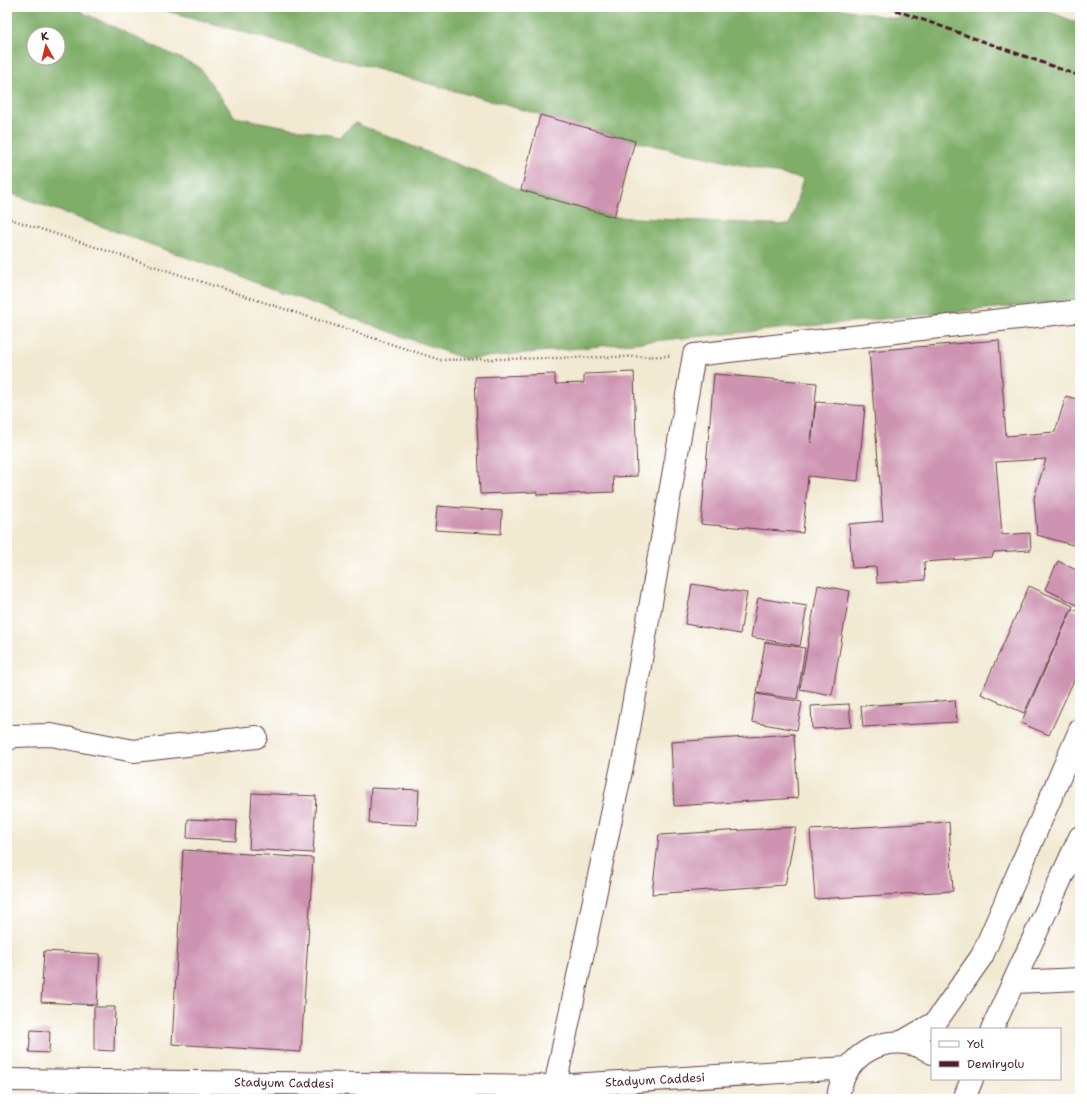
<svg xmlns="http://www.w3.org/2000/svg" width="1087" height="1106" font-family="'Shantell Sans',sans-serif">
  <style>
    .forest { fill: #7eae68; stroke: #64664a; fill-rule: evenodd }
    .building { fill: #cd93b1 }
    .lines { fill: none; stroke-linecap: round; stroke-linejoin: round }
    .minor-casing { stroke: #633d44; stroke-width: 24 }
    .major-casing { stroke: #633d44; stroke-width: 24 }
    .path { stroke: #633d44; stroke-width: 2.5; stroke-dasharray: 1 3; stroke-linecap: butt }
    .minor { stroke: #fff; stroke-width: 22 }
    .major { stroke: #fff; stroke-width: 22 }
    .rail { stroke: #4a1f2b; stroke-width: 3; stroke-dasharray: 6 3; stroke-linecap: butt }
    .labels { text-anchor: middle; stroke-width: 3.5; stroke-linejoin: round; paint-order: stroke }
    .street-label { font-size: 12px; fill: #4a1f2b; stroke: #fff }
  </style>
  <rect width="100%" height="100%" fill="#fff"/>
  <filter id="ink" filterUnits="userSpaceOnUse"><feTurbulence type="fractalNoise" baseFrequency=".025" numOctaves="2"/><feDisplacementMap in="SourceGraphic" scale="8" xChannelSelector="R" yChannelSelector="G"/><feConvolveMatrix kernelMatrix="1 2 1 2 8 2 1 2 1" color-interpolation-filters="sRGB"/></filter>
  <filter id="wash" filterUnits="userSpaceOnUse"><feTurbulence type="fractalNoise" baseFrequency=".012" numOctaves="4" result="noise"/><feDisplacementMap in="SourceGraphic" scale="16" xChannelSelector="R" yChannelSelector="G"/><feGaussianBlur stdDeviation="0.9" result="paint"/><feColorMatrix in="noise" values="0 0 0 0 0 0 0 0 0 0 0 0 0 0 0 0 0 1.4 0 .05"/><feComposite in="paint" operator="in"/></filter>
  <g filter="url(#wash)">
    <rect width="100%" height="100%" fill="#f1e9d1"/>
    <path class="forest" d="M7,7H71L199,67L235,117L339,137L355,123L521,190L614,217L790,225L803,179L635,141L153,7H831L899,19L903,7H1039L1080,24V300L465,359L7,192ZM34,34H58V58H34Z"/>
    <g id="blocks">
      <path class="building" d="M540,115L635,141L614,217L521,190Z
        M999,340L1006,436L1055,432L1066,396L1080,400V547L1037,535L1034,498L1046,459L996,462L1002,535L1030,533L1031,550L994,552L992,557L924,562L925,580L877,583L876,567L852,568L849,524L883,521L869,351Z
        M634,372L637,476L613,477L614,492L537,495V492L480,494L475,377L555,374V384L584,383V374Z
        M714,374L817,383L811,443L816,402L865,406L858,481L808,476L803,533L701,524Z
        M437,506L502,511L501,534L435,530Z
        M1058,561L1080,572V599L1077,605L1045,589Z
        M692,584L747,593L740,634L685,624Z
        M818,585L850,591L832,695L800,689Z
        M1029,586L1073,606L1024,713L981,694Z
        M758,598L807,606L800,646L751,637Z
        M1072,609L1080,612V667L1049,735L1021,723Z
        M765,642L805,648L797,699L757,693Z
        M756,694L802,702L797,730L752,722Z
        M955,700L957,722L863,727L861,706Z
        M849,704L851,727L812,729L811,706Z
        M794,734L798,798L674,806L671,742Z
        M371,788L419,790L417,825L369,823Z
        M252,793L316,796L313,853L249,849Z
        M188,819L237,821L236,841L187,838Z
        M949,822L953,891L815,899L810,830Z
        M796,827L785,885L652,894L659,835Z
        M183,850L313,858L301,1052L172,1044Z
        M44,951L100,954L97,1005L41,1002Z
        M94,1007H115L114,1051L94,1050Z
        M31,1030L50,1031L49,1053L29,1052Z"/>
    </g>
  </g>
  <g filter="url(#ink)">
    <use href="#blocks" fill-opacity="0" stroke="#633d44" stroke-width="1"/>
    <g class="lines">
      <g class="minor-casing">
        <path id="minor" d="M7,740L13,736L51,735L134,751L256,737
          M1015,982L1080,979
          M555,1086L625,752L694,355L1080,311"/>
      </g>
      <g class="major-casing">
        <path id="major" d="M992,1029L1080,837
          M902,1042L935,1023L982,956L1080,730
          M7,1080L555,1086L848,1068
          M838,1099C842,1052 892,1027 932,1053
          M964,1099L972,1079"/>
      </g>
      <path class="path" d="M1071,7L1080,10
        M7,218L440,360L672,356"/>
      <use href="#minor" class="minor"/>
      <use href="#major" class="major"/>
      <path class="rail" d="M887,7L1080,76"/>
    </g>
  </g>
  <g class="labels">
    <g class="street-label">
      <text transform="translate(655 1080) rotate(-3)" y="4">Stadyum Caddesi</text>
      <text transform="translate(284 1083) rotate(1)" y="4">Stadyum Caddesi</text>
    </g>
  </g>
  <rect width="1087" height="1106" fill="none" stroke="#fff" stroke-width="24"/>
  <rect x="931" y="1028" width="130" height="52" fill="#ffffff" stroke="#b7a5aa"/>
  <rect x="939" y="1041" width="20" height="6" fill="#ffffff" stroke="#b7a5aa"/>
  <text x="967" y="1048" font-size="12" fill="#4a1f2b">Yol</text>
  <rect x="939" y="1061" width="20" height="6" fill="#4a1f2b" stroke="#b7a5aa"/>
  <text x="967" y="1068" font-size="12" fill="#4a1f2b">Demiryolu</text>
  <g transform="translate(46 46) rotate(352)"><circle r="19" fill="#ffffff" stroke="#b7a5aa"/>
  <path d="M0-3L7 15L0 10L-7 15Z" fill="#c8321e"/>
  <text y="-6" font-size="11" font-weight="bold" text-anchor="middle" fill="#4a1f2b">K</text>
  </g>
</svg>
